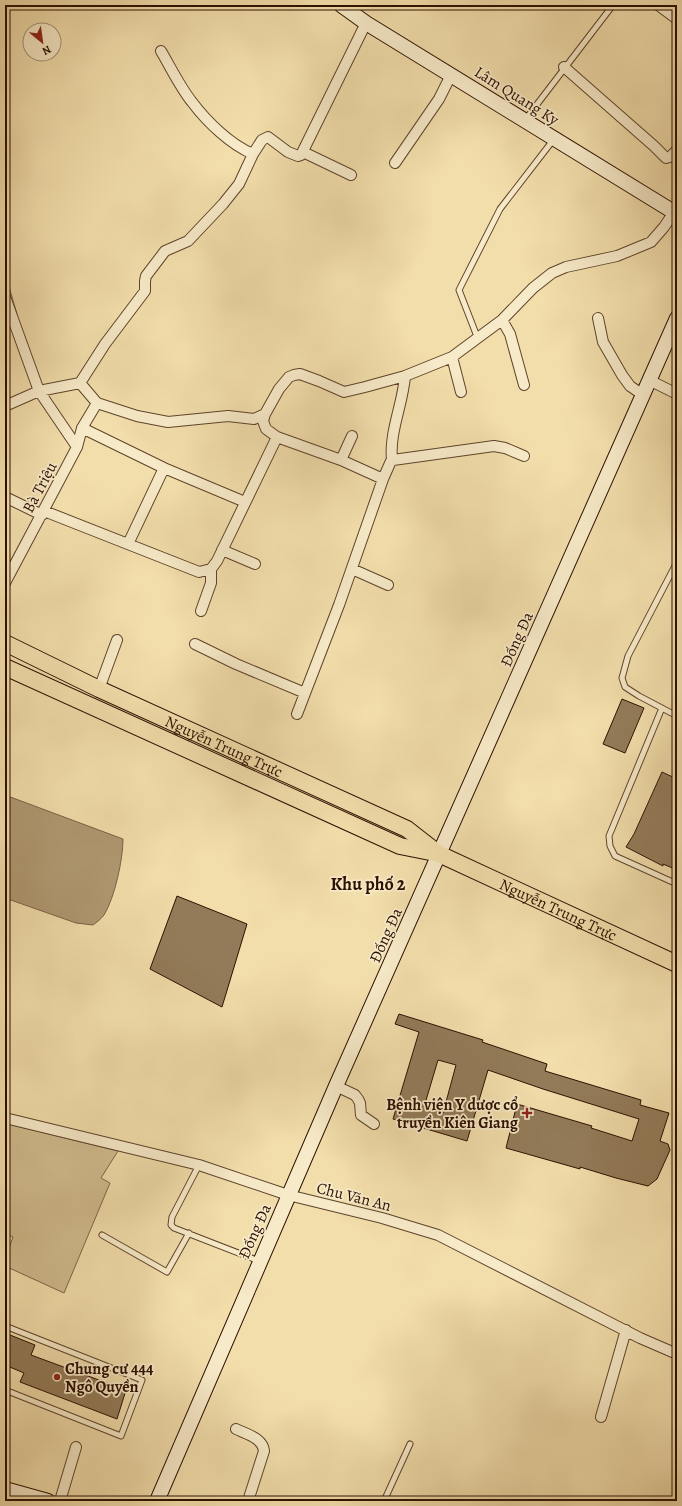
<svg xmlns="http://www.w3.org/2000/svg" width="682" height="1506" font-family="Alegreya,serif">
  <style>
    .green { fill: #d0bb8e; stroke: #7e6547 }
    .water { fill: #af9871; stroke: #7b6144 }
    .building { fill: #937b59; stroke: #2c0f00; fill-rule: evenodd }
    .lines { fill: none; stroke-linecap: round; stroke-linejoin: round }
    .lane-casing { stroke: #5e432b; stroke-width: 7 }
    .street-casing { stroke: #5e432b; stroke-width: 12 }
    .secondary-casing { stroke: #2c0f00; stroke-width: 16 }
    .primary-casing { stroke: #2c0f00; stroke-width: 18 }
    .lane { stroke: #f7eac8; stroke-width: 5 }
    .street { stroke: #f7eac8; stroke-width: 10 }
    .secondary { stroke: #f7eac8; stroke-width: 14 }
    .primary { stroke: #f2deab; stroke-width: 16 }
    .poi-dot { fill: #8f2418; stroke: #f7eac8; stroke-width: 1.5 }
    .labels { text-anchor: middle; stroke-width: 3.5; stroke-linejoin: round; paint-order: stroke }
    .street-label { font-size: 16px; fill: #2c0f00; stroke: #f7eac8 }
    .poi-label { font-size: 16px; font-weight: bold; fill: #2c0f00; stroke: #f7eac8; text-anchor: end }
    .quarter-label { font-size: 18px; font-weight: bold; fill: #2c0f00; stroke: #f7eac8 }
  </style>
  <rect width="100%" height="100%" fill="#f2deab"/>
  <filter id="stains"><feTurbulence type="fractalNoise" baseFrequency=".005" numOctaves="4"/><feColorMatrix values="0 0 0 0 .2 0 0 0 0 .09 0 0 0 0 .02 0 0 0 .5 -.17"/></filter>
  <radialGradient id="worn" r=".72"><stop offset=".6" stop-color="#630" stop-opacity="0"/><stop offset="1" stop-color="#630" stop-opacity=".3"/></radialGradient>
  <path class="green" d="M5,273L17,314L5,319Z
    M5,1123L118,1151L101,1178L110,1183L64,1293L5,1266V1259L13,1237L5,1233Z"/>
  <path class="water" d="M5,795L123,839C123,859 115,897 104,915C101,919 97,922 93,925L76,923L5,898Z"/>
  <path class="building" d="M622,699L644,708L625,753L603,744Z
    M662,772L677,779V870L663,864V866L626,847L634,834Z
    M177,896L247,924L222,1007L150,969Z
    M399,1014L483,1040L482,1042L547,1064L545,1071L641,1100L640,1105L669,1113L660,1141L668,1144L670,1150L657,1179L648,1186L616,1178L580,1167V1169L506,1148L517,1104L592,1126L591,1128L632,1141L639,1119L543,1089L488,1070L467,1141L393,1119L419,1032L395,1024ZM438,1060L456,1065L443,1113L424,1107Z
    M5,1333L35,1345L31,1355L126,1390L117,1419L20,1382L24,1373L5,1365Z"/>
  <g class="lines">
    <g class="lane-casing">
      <path id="lane" d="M525,120L613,5
        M478,339L459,290L500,209L554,139
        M677,562L628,656L622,678L625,687L639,696L677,716
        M662,708L609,836L610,846L615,856L677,884
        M199,1165L172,1217L171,1225L174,1228L259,1261
        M102,1235L167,1272L189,1233
        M5,1326L142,1380L121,1436L5,1390
        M384,1501L410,1444"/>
    </g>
    <g class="street-casing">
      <path id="street" d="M658,5L677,19
        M161,51C171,68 180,87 192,102C207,122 231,145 253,154
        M564,67L654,146L666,158L670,157L677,150
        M303,152L351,175
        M395,163L439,99L451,75
        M5,297L39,391L77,447
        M598,318L603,342L622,375L630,386L643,395
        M502,320L510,334L524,385
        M452,357L461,392
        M649,380L677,394
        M80,383L105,344L145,291V281L146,276L165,251L188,241L223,204L239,184L253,154L262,140L268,137L288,152L298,156L301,155L366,23
        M5,406L39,391L80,383L97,403L137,416L168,422L228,416L254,419L265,414L279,389L289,377L294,375L300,374L319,381L344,392L365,387L405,376L452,357L502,320L533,288L552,273L566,267L617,256L651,242L664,227L674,212
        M265,414L263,421L266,429L277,437L341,460L383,479
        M82,428L164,468L245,502
        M341,460L352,436
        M392,460C389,432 403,404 405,376
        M5,497L42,515
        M44,511L199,572L211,569L217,561L277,437
        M128,544L164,468
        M222,550L255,564
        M352,569L388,585
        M5,583L77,447L82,428L97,403
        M201,611L211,583V569
        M195,644L236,664L305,693
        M99,689L117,640
        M297,714L339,605L383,479L391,461L393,460L494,446L505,448L524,456
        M336,1086L355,1095L358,1099L360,1103L361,1115L374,1124
        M5,1118L199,1165L288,1195L382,1218L438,1235L640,1338L677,1354
        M601,1417L626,1330
        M236,1429C246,1434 263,1438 264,1451L248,1501
        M60,1501L76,1447"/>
    </g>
    <g class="secondary-casing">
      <path id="secondary" d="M341,5L366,23L677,214
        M5,1489L48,1501
        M157,1501L336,1086L677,318"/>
    </g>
    <g class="primary-casing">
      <g id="primary">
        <path id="s1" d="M5,643L99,689L407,829L439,854L677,964"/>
        <path d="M5,667L400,846L435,853"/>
      </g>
    </g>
    <use href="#lane" class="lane"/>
    <use href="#street" class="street"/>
    <use href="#secondary" class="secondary"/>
    <use href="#primary" class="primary"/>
  </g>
  <g class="poi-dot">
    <path d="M525 1107h4v4h4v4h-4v4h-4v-4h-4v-4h4z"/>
    <circle cx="57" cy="1377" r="4"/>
  </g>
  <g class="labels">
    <g class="street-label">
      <text transform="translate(517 95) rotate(32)" y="6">Lâm Quang Ky</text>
      <text transform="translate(39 487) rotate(-62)" y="6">Bà Triệu</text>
      <text transform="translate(516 639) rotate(-66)" y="6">Đống Đa</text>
      <text dy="6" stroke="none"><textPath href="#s1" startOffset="242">Nguyễn Trung Trực</textPath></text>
      <text dy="6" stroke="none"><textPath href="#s1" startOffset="615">Nguyễn Trung Trực</textPath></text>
      <text transform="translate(385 935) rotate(-66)" y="6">Đống Đa</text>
      <text transform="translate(354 1196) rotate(14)" y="6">Chu Văn An</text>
      <text transform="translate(254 1231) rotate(-66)" y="6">Đống Đa</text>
    </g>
    <g class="poi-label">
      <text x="518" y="1110">Bệnh viện Y dược cổ<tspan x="518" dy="18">truyền Kiên Giang</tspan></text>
      <text x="65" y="1374" text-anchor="start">Chung cư 444<tspan x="65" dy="18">Ngô Quyền</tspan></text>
    </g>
    <g class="quarter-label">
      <text x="368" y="890">Khu phố 2</text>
    </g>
  </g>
  <rect width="682" height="1506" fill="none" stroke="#f2deab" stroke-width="20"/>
  <rect x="6" y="6" width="670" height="1494" fill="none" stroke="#2c0f00" stroke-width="2"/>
  <rect x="10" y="10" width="662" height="1486" fill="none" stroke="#2c0f00"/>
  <g transform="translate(42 42) rotate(151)"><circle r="19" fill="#f7eac8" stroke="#a69278"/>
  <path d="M0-3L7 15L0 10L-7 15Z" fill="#8f2418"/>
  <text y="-6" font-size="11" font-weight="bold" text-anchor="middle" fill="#2c0f00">N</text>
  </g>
  <rect width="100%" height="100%" filter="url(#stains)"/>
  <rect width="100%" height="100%" fill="url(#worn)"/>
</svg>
